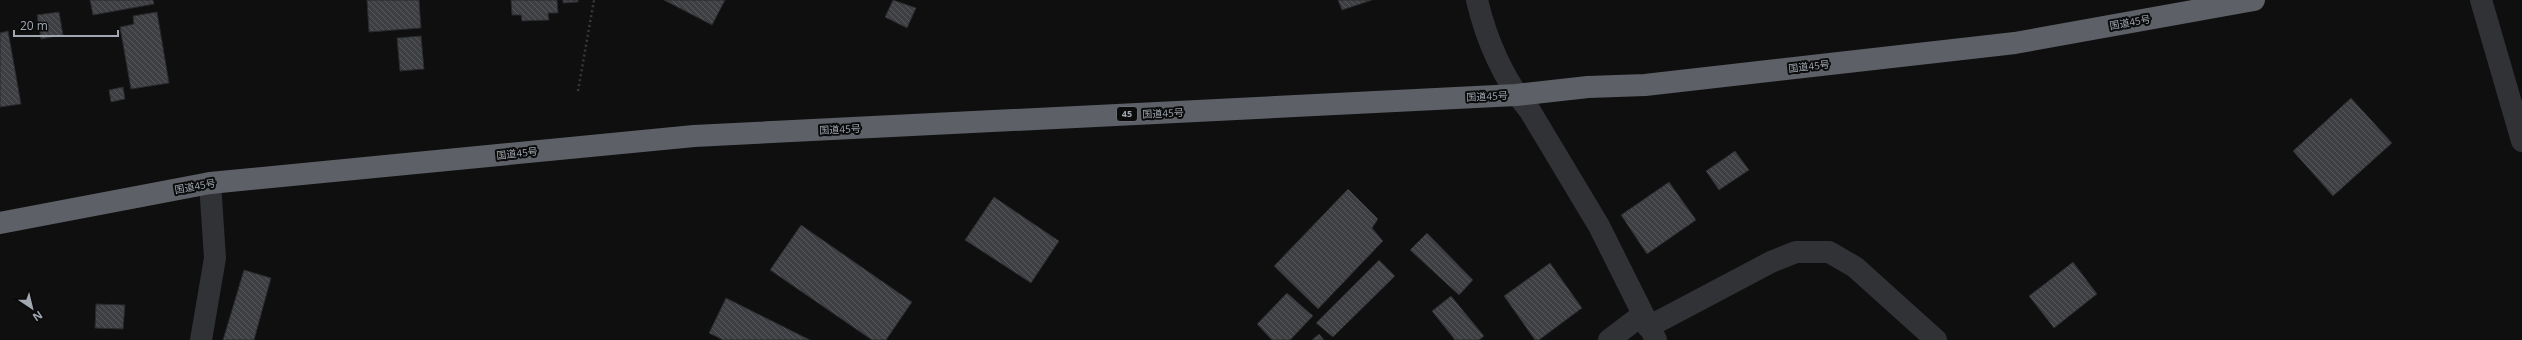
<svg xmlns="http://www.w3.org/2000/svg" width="2522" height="340" font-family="'Open Sans','Noto Sans JP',sans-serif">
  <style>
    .building { fill: url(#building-back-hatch); stroke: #292a2c }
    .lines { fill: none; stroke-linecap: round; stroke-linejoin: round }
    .path { stroke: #37393c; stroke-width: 2.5; stroke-dasharray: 2 3; stroke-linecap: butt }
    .street { stroke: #303235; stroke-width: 22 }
    .highway { stroke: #5d6066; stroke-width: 22 }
    .labels { text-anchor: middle; stroke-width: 4; stroke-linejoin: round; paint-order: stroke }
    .shield { fill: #0a0a0b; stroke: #74797f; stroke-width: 1 }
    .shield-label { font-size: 9px; font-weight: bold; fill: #a1a8b1 }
    .street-label { font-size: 10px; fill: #a1a8b1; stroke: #0a0a0b }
  </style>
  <defs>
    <pattern id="building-back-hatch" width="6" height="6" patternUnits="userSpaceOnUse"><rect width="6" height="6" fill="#3e3f43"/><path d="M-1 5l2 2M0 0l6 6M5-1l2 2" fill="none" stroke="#57585c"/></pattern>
  </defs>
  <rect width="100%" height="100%" fill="#0f0f10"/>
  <path class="building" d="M90,0H153L154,4L93,15Z
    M367,0H419L421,28L369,32Z
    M511,0H557L558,13H548L549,20L522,21L521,15H512Z
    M563,0H578V2L563,3Z
    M664,0H725L712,25Z
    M893,0L916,8L907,28L885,17Z
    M1338,0H1372L1342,10Z
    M59,12L63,35L41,39L37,15Z
    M157,12L169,83L131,89L120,27L134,24L133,16Z
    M8,31L21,104L0,107V33Z
    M421,36L424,69L400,71L397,38Z
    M123,87L125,99L111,102L109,90Z
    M2351,98L2392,143L2333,196L2293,151Z
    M1735,151L1749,170L1719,190L1706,171Z
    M1669,182L1696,220L1647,254L1621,215Z
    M1348,189L1378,219L1372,228L1383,241L1318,309L1274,266Z
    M994,197L1059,241L1031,283L965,240Z
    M801,225L912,302L886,340H872L770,270Z
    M1427,233L1473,280L1459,295L1410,250Z
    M1379,260L1395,276L1333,337L1316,323Z
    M2073,262L2097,294L2054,328L2029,296Z
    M1550,263L1582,308L1539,340H1535L1504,296Z
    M244,270L271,278L254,340H223Z
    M1287,293L1313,316L1290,340H1272L1257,324Z
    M1451,296L1484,336L1479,340H1455L1432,311Z
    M726,298L810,340H723L709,333Z
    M96,304L125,305L123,329L95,328Z
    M1319,334L1324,340H1312Z"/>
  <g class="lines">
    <path class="path" d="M578,91L594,0"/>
    <path class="street" d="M1477,0C1486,39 1504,81 1530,111L1599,226L1656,340
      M2481,0L2522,141
      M1648,327L1771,262L1796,252H1829L1855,267L1936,340
      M201,340L215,258L210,183
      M1609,340L1642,315"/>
    <path class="highway" d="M0,223L210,183L694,136L1516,95L1588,87L1645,85L2015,43L2254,0"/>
  </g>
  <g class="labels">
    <rect class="shield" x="1117" y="107" width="20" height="14" rx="3"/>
    <g class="shield-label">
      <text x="1127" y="117">45</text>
    </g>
    <g class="street-label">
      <text transform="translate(2130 22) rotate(-10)" y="4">国道45号</text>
      <text transform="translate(1809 66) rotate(-6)" y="4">国道45号</text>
      <text transform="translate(1487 96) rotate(-3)" y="4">国道45号</text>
      <text transform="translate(1163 113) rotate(-3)" y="4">国道45号</text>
      <text transform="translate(840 129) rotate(-3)" y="4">国道45号</text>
      <text transform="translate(517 153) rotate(-6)" y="4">国道45号</text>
      <text transform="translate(195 186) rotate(-10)" y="4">国道45号</text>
    </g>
  </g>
  <g transform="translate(32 308) rotate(145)" stroke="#0a0a0b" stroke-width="3" paint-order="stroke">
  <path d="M0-3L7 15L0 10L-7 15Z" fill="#a1a8b1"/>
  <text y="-6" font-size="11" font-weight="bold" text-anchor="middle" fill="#a1a8b1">N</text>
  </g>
  <path d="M14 30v6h104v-6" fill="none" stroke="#a1a8b1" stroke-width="2"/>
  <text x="20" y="30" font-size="12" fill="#a1a8b1" stroke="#0a0a0b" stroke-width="3" paint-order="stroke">20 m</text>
</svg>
